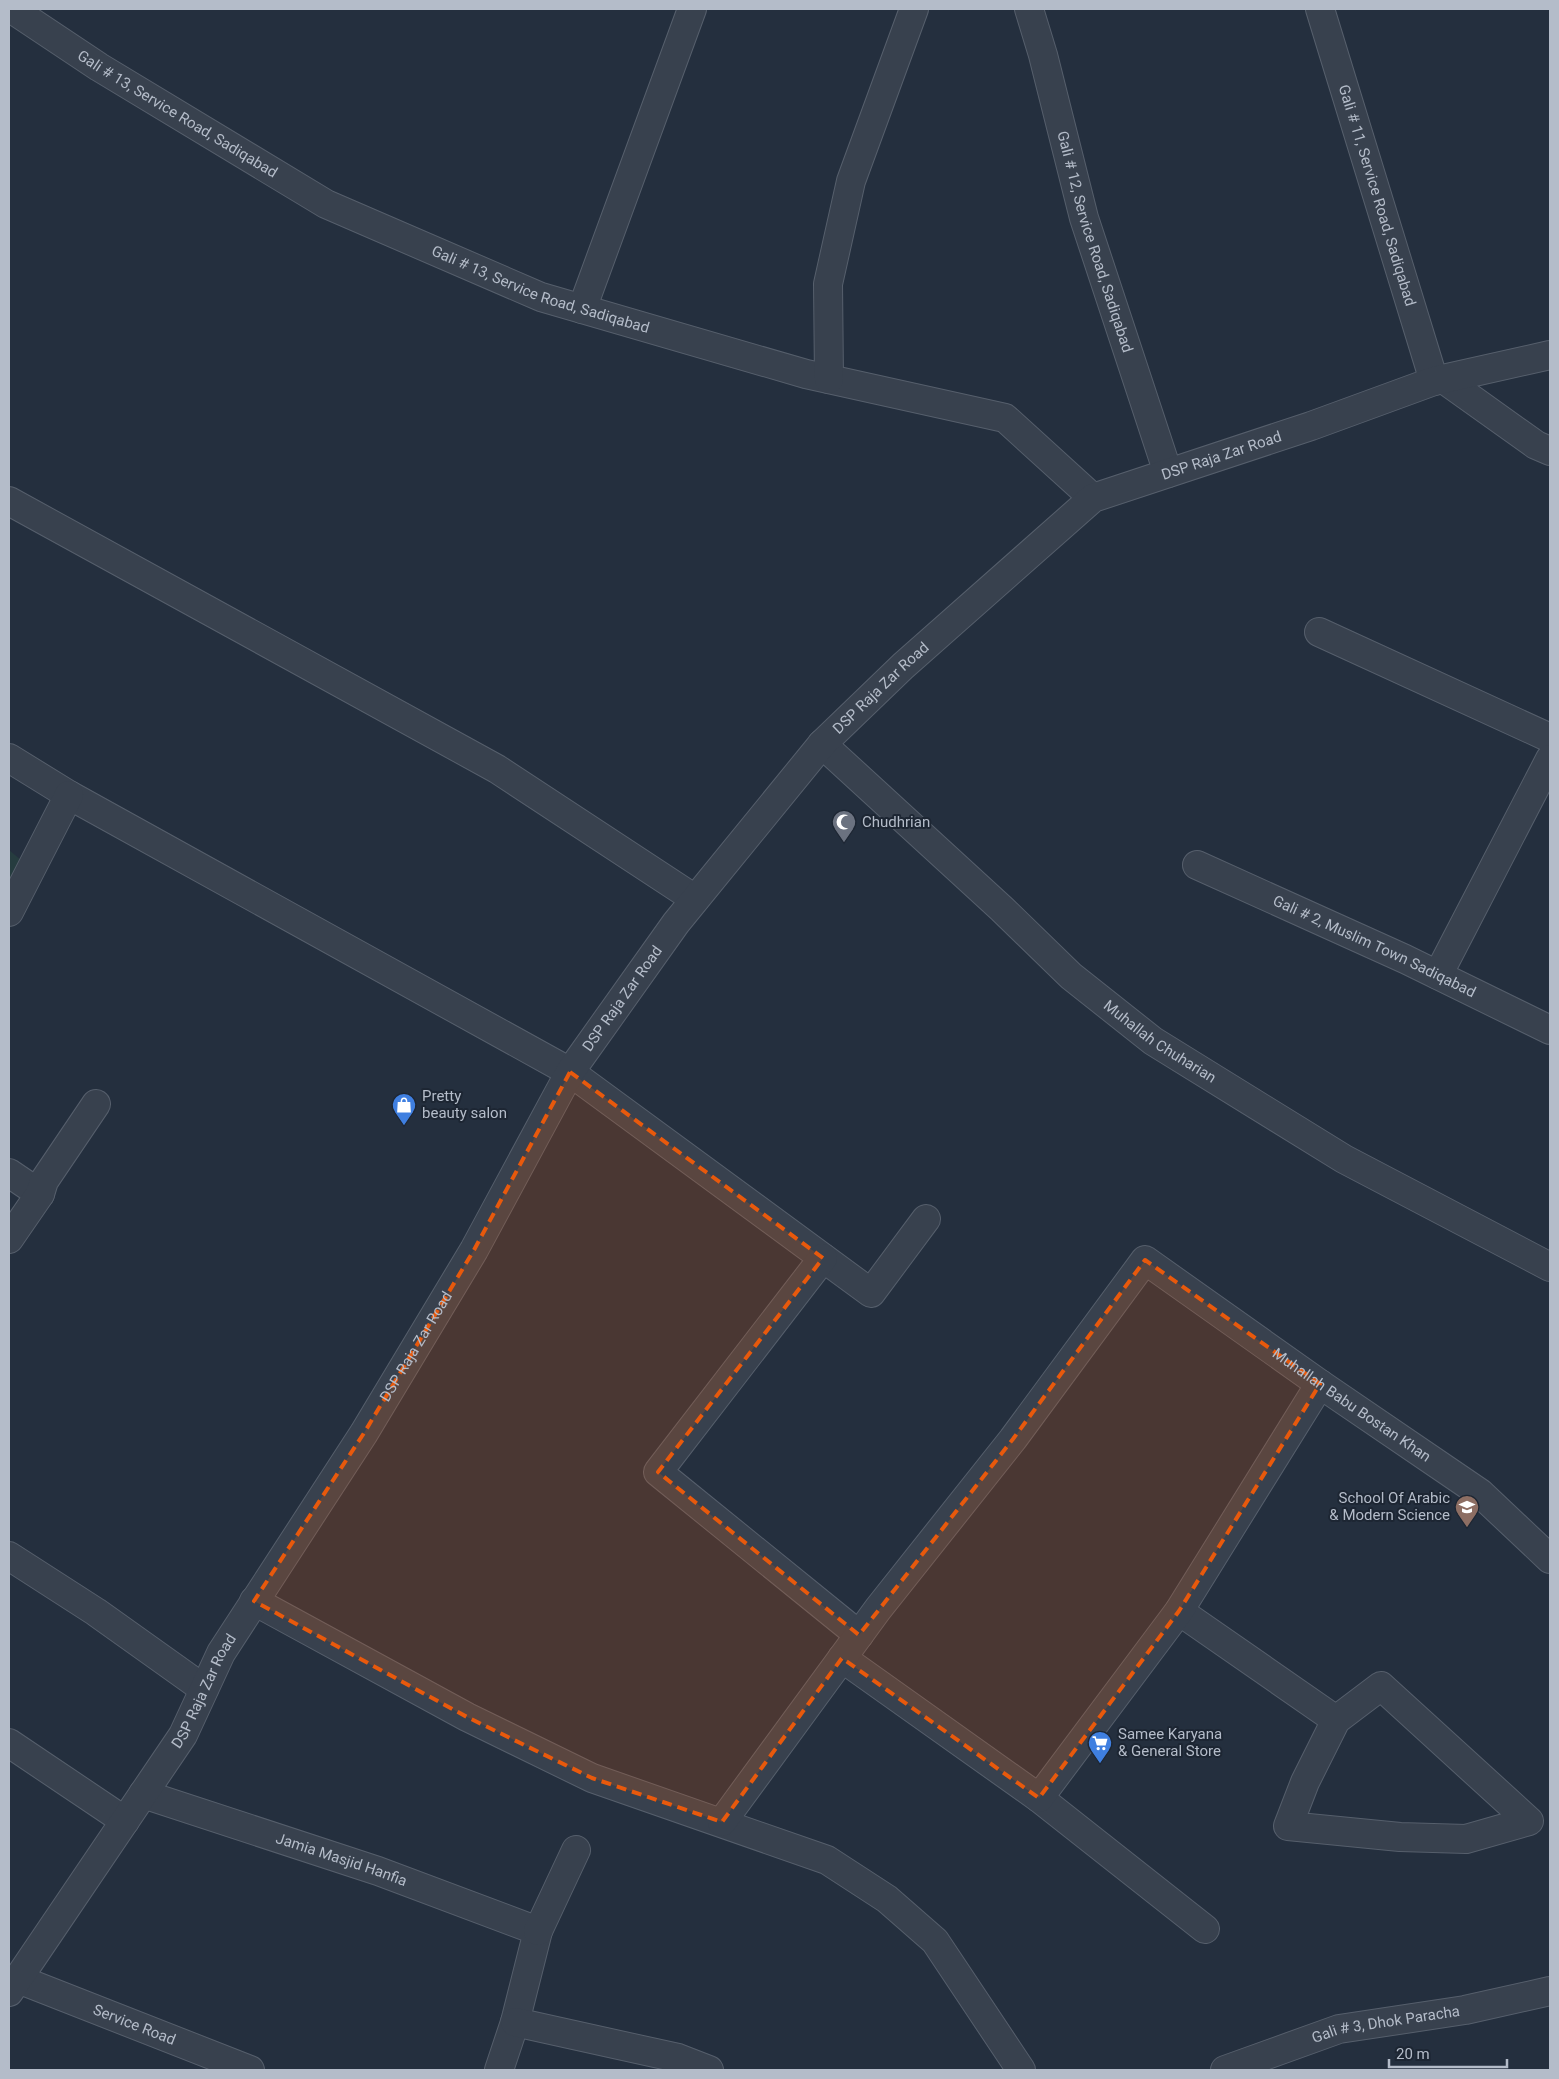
<svg xmlns="http://www.w3.org/2000/svg" width="1559" height="2079" font-family="Roboto,sans-serif">
  <style>
    .green { fill: #263c3f }
    .lines { fill: none; stroke-linecap: round; stroke-linejoin: round }
    .minor-casing { stroke: #565f6c; stroke-width: 30 }
    .minor { stroke: #38414e; stroke-width: 28 }
    .marked { fill: #e8590c; fill-opacity: 0.2; stroke: #e8590c; stroke-width: 4; stroke-dasharray: 10 6; stroke-linejoin: round }
    .labels { text-anchor: middle; stroke-width: 4; stroke-linejoin: round; paint-order: stroke }
    .street-label { font-size: 15px; fill: #b4bcc9; stroke: #1d2633 }
    .poi-label { font-size: 15px; fill: #b4bcc9; stroke: #1d2633; text-anchor: start }
  </style>
  <rect width="100%" height="100%" fill="#242f3e"/>
  <path class="green" d="M9,850L21,860L9,883Z"/>
  <g class="lines">
    <g class="minor-casing">
      <g id="minor">
        <path id="s1" d="M12,9L99,67L326,204L541,297L806,374L1005,418L1093,498"/>
        <path id="s2" d="M1029,9L1043,55L1084,218L1168,473"/>
        <path id="s3" d="M1320,9L1434,381"/>
        <path d="M582,309L692,9"/>
        <path d="M829,379L828,284L851,181L914,9"/>
        <path d="M1445,380L1536,445L1550,451"/>
        <path d="M9,501L497,769L695,899"/>
        <path d="M1319,632L1550,738"/>
        <path id="s4" d="M822,744L1002,909L1071,976L1153,1041L1344,1159L1550,1267"/>
        <path d="M9,758L69,795L570,1072L871,1293L926,1219"/>
        <path id="s5" d="M1197,865L1405,959L1550,1030"/>
        <path d="M9,912L69,795"/>
        <path d="M1438,975L1550,759"/>
        <path d="M9,1173L40,1194"/>
        <path d="M9,1239L40,1194L44,1181L96,1104"/>
        <path d="M823,1258L658,1472L859,1635"/>
        <path d="M9,1556L96,1612L204,1689"/>
        <path d="M254,1601L467,1717L592,1778L827,1860L887,1899L935,1941L1021,2070"/>
        <path d="M1179,1611L1336,1720L1381,1686L1529,1821L1466,1839L1400,1837L1288,1826L1305,1782L1336,1720"/>
        <path d="M842,1658L1039,1798L1205,1929"/>
        <path d="M9,1743L125,1821"/>
        <path id="s6" d="M143,1794L378,1871L538,1931L515,2022L499,2070"/>
        <path d="M1039,1798L1179,1611L1320,1384"/>
        <path id="s7" d="M722,1822L878,1609L1013,1439L1145,1260L1320,1384L1480,1493L1550,1559"/>
        <path d="M538,1931L576,1850"/>
        <path id="s8" d="M18,1979L250,2070"/>
        <path id="s9" d="M9,1992L183,1735L221,1653L364,1433L474,1250L570,1072L676,923L822,744L903,666L1093,498L1311,426L1434,381L1550,355"/>
        <path d="M515,2022L678,2058L709,2070"/>
        <path id="s10" d="M1225,2070L1339,2029L1465,2010L1550,1991"/>
      </g>
    </g>
    <use href="#minor" class="minor"/>
  </g>
  <path class="marked" d="M570,1072L823,1258L658,1472L859,1635L1013,1439L1145,1260L1320,1384L1179,1611L1039,1798L842,1658L722,1822L592,1778L467,1717L254,1601L364,1433L474,1250Z"/>
  <defs>
    <g id="mosque-pin" transform="scale(1.25)"><path d="M0 17L-7.5 6A9.5 9.5 0 1 1 7.5 6Z" fill="#6b7280" stroke="#1d2633"/><path d="M3.5-4.9A6 6 0 1 0 3.5 4.9A5 5 0 1 1 3.5-4.9Z" fill="#fff"/></g>
    <g id="shop-pin" transform="scale(1.25)"><path d="M0 17L-7.5 6A9.5 9.5 0 1 1 7.5 6Z" fill="#3f7fe0" stroke="#1d2633"/><path d="M-5-2.5h2.3a2.7 3.5 0 0 1 5.4 0H5L5.5 6h-11ZM-1.5-2.5h3a1.5 2.3 0 0 0-3 0Z" fill="#fff"/></g>
    <g id="school-pin" transform="scale(1.25)"><path d="M0 17L-7.5 6A9.5 9.5 0 1 1 7.5 6Z" fill="#8d6e63" stroke="#1d2633"/><path d="M0-5L7-2L0 1L-7-2ZM-4 1L0 2.5L4 1V4Q0 6-4 4Z" fill="#fff"/></g>
    <g id="supermarket-pin" transform="scale(1.25)"><path d="M0 17L-7.5 6A9.5 9.5 0 1 1 7.5 6Z" fill="#3f7fe0" stroke="#1d2633"/><path d="M-6-5.5h2.5l.6 2H6L4.5 2H-2.5L-4.4-4H-6ZM-1.5 3.2a1.3 1.3 0 1 0 .1 0ZM3 3.2a1.3 1.3 0 1 0 .1 0Z" fill="#fff"/></g>
  </defs>
  <g fill-rule="evenodd">
    <use href="#mosque-pin" x="844" y="822"/>
    <use href="#shop-pin" x="404" y="1105"/>
    <use href="#school-pin" x="1467" y="1507"/>
    <use href="#supermarket-pin" x="1100" y="1743"/>
  </g>
  <g class="labels">
    <g class="street-label">
      <text dy="5" stroke="none"><textPath href="#s1" startOffset="196">Gali # 13, Service Road, Sadiqabad</textPath></text>
      <text dy="5" stroke="none"><textPath href="#s3" startOffset="195">Gali # 11, Service Road, Sadiqabad</textPath></text>
      <text dy="5" stroke="none"><textPath href="#s2" startOffset="242">Gali # 12, Service Road, Sadiqabad</textPath></text>
      <text dy="5" stroke="none"><textPath href="#s1" startOffset="601">Gali # 13, Service Road, Sadiqabad</textPath></text>
      <text dy="5" stroke="none"><textPath href="#s9" startOffset="1994">DSP Raja Zar Road</textPath></text>
      <text dy="5" stroke="none"><textPath href="#s9" startOffset="1574">DSP Raja Zar Road</textPath></text>
      <text dy="5" stroke="none"><textPath href="#s5" startOffset="195">Gali # 2, Muslim Town Sadiqabad</textPath></text>
      <text dy="5" stroke="none"><textPath href="#s9" startOffset="1169">DSP Raja Zar Road</textPath></text>
      <text dy="5" stroke="none"><textPath href="#s4" startOffset="451">Muhallah Chuharian</textPath></text>
      <text dy="5" stroke="none"><textPath href="#s9" startOffset="764">DSP Raja Zar Road</textPath></text>
      <text dy="5" stroke="none"><textPath href="#s7" startOffset="956">Muhallah Babu Bostan Khan</textPath></text>
      <text dy="5" stroke="none"><textPath href="#s9" startOffset="359">DSP Raja Zar Road</textPath></text>
      <text dy="5" stroke="none"><textPath href="#s6" startOffset="209">Jamia Masjid Hanfia</textPath></text>
      <text dy="5" stroke="none"><textPath href="#s8" startOffset="125">Service Road</textPath></text>
      <text dy="5" stroke="none"><textPath href="#s10" startOffset="168">Gali # 3, Dhok Paracha</textPath></text>
    </g>
    <g class="poi-label">
      <text x="862" y="827">Chudhrian</text>
      <text x="422" y="1101">Pretty<tspan x="422" dy="17">beauty salon</tspan></text>
      <text x="1450" y="1503" text-anchor="end">School Of Arabic<tspan x="1450" dy="17">&amp; Modern Science</tspan></text>
      <text x="1118" y="1739">Samee Karyana<tspan x="1118" dy="17">&amp; General Store</tspan></text>
    </g>
  </g>
  <rect width="1559" height="2079" fill="none" stroke="#b4bcc9" stroke-width="20"/>
  <path d="M1389 2059v8h118v-8" fill="none" stroke="#b4bcc9" stroke-width="2.5"/>
  <text x="1396" y="2059" font-size="15" fill="#b4bcc9" stroke="#1d2633" stroke-width="4" paint-order="stroke">20 m</text>
</svg>
